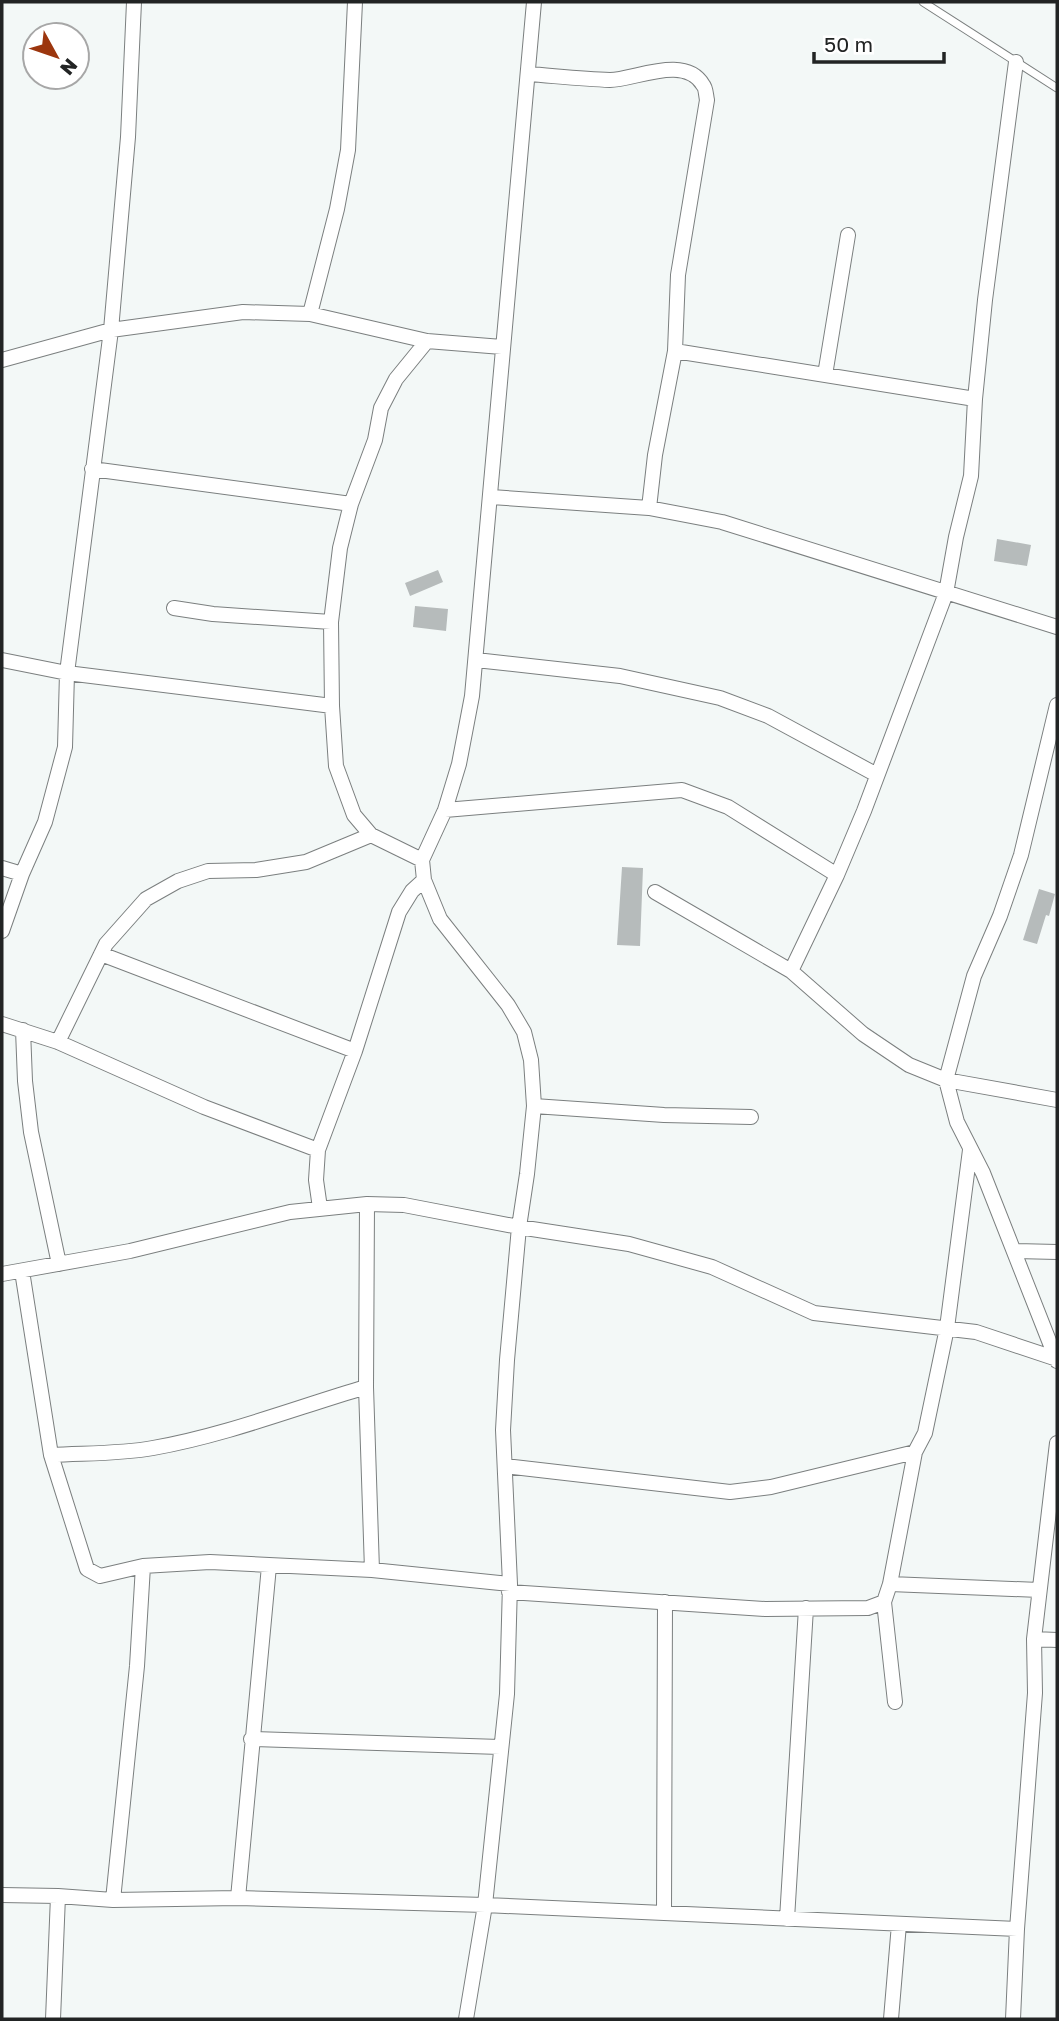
<svg xmlns="http://www.w3.org/2000/svg" width="1059" height="2021" font-family="'Golos Text',sans-serif">
  <style>
    .building { fill: #b6bbbb }
    .lines { fill: none; stroke-linecap: round; stroke-linejoin: round }
    .lane-casing { stroke: #7b7f7f; stroke-width: 9 }
    .street-casing { stroke: #7b7f7f; stroke-width: 16 }
    .lane { stroke: #fff; stroke-width: 7 }
    .street { stroke: #fff; stroke-width: 14 }
  </style>
  <rect width="100%" height="100%" fill="#f3f8f7"/>
  <path class="building" d="M997,539L1031,545L1027,566L994,561Z
    M438,570L443,582L410,596L405,583Z
    M415,606L448,609L446,631L413,627Z
    M622,867L643,868L640,946L617,945Z
    M1039,889L1055,894L1049,916L1046,915L1037,944L1023,940Z"/>
  <g class="lines">
    <g class="lane-casing">
      <path id="lane" d="M923,2L1057,88"/>
    </g>
    <g class="street-casing">
      <path id="street" d="M528,74C555,76 583,79 610,80C634,80 685,54 703,85C706,88 706,96 707,100L678,275L675,351L655,455L649,508
        M310,314L337,209L348,150L355,2
        M675,351L975,399
        M2,360L111,330L243,312L310,314L427,341L502,347
        M825,375L848,235
        M92,469L351,504
        M491,497L649,508L722,522L1057,627
        M174,608L213,614L331,622
        M2,660L67,673L332,706
        M476,660L620,676L720,698L768,716L877,775
        M1057,705L1021,855L1000,916L974,976L946,1080L957,1122L983,1173L1057,1361
        M445,810L682,790L728,807L837,875
        M422,860L371,835L354,815L336,766L332,706L331,622L340,548L351,504L375,440L381,408L396,379L427,341
        M2,868L22,874
        M655,892L791,971L863,1034L909,1065L946,1080L1057,1100
        M2,931L22,874L45,822L65,747L67,673L111,330L128,137L134,2
        M101,954L355,1051
        M791,971L837,875L864,811L946,593L956,537L971,476L975,399L985,300L1016,62
        M2,1024L58,1042L204,1107L318,1150
        M23,1030L25,1081L31,1132L59,1264
        M58,1042L106,944L146,899L178,881L208,871L256,870L306,862L371,835
        M534,1106L664,1115L751,1117
        M367,1204L366,1387L372,1570
        M320,1208L316,1180L318,1150L355,1051L399,912L412,891L424,880
        M1015,1251L1057,1252
        M22,1271L51,1455L87,1569L100,1576L143,1566L210,1562L372,1570L510,1584
        M2,1274L130,1251L290,1212L367,1204L404,1205L519,1227L629,1244L712,1267L814,1313L976,1332L1057,1359
        M51,1455C85,1453 121,1454 153,1448C226,1435 295,1408 366,1387
        M505,1466L730,1492L771,1487L915,1452
        M890,1584L1039,1590
        M509,1592L765,1609L868,1608L884,1602
        M1034,1639L1057,1640
        M895,1702L884,1602L890,1584L915,1452L925,1433L947,1328L970,1150
        M251,1739L500,1747
        M2,1895L58,1896L113,1900L238,1898L485,1905L1017,1929
        M238,1898L269,1566
        M113,1900L137,1666L143,1566
        M664,1913L665,1602
        M787,1919L806,1608
        M53,2019L58,1896
        M466,2019L485,1905L507,1694L510,1584L503,1430L507,1360L519,1227L527,1174L534,1106L531,1060L524,1032L508,1005L440,919L424,880L422,860L445,810L459,764L472,696L534,2
        M891,2019L899,1924
        M1013,2019L1017,1929L1035,1693L1034,1639L1057,1443"/>
    </g>
    <use href="#lane" class="lane"/>
    <use href="#street" class="street"/>
  </g>
  <rect width="1059" height="2021" fill="none" stroke="#222424" stroke-width="7"/>
  <g transform="translate(56 56) rotate(130)"><circle r="33" fill="#ffffff" stroke="#a7a7a7" stroke-width="2"/>
  <path d="M0-5L12 26L0 18L-12 26Z" fill="#9c360e"/>
  <text y="-10" font-size="19" font-weight="bold" text-anchor="middle" fill="#222424">N</text>
  </g>
  <path d="M814 52v10h130v-10" fill="none" stroke="#222424" stroke-width="3.5"/>
  <text x="824" y="52" font-size="21" fill="#222424" stroke="#ffffff" stroke-width="5" paint-order="stroke">50 m</text>
</svg>
